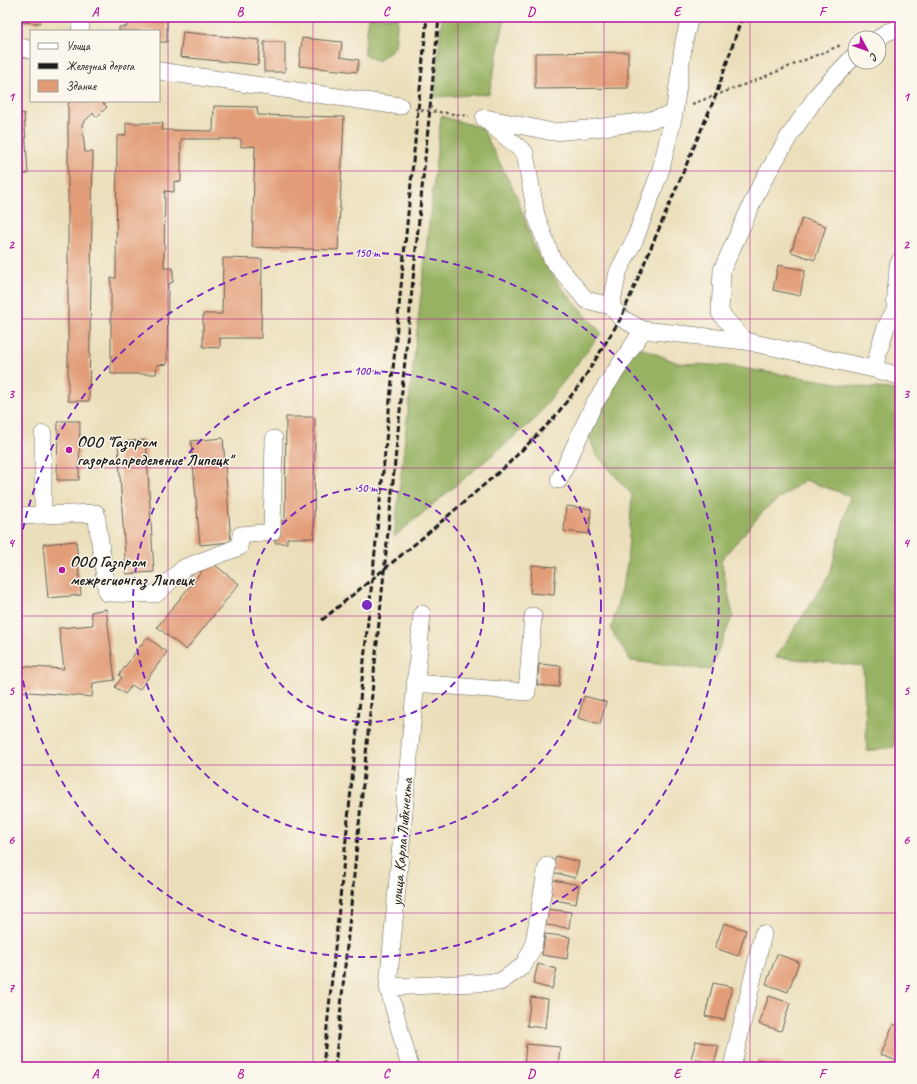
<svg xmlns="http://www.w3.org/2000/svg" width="917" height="1084" font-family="Caveat,sans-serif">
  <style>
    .forest { fill: #98b263; stroke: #5a6740 }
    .building { fill: #e29d78 }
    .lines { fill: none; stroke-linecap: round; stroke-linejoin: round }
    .minor-casing { stroke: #646054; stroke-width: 18 }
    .path { stroke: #646054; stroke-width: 2.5; stroke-dasharray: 3 3; stroke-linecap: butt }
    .minor { stroke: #fff; stroke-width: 17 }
    .rail { stroke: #1c1c1c; stroke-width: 3; stroke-dasharray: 6 3; stroke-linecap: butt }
    .grid { fill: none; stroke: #b5179e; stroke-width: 1; stroke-opacity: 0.55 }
    .ring { fill: none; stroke: #7b2cbf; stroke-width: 2; stroke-dasharray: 7 5 }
    .poi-dot { fill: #b5179e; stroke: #fbf7ec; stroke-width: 1.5 }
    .labels { text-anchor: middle; stroke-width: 3; stroke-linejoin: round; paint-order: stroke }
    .poi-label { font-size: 16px; font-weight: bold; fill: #1c1c1c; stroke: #fbf7ec; text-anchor: start }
    .street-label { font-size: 16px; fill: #1c1c1c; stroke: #fbf7ec }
    .centre { fill: #7b2cbf; stroke: #fbf7ec; stroke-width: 2 }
    .ring-label { font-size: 12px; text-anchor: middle; font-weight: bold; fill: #7b2cbf; stroke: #fbf7ec; stroke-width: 3; stroke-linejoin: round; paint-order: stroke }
    .neatline { fill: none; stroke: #b5179e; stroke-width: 1.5 }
    .grid-label { font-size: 13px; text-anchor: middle; font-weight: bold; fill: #b5179e }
  </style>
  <rect width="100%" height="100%" fill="#fbf7ec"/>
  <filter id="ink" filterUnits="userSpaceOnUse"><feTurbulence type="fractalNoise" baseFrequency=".025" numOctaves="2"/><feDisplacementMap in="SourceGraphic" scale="8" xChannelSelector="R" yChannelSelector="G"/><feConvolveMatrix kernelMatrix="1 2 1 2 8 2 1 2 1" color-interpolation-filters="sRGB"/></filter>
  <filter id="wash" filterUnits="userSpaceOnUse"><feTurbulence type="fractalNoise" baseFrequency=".012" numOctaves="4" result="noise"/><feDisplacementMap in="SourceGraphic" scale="16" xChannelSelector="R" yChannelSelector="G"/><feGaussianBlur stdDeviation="0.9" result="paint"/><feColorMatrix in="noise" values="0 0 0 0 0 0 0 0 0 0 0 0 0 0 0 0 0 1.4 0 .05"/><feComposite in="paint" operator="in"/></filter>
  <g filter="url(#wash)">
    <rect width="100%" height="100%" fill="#ebdfbb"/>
    <path class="forest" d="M369,17H398L395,47L378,61L364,54Z
      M442,17H505L489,94L434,97Z
      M441,116L482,128L517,197L535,250L561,287L601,333L534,420L394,537Z
      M627,342L678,363L728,366L863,387L900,390V692L894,747L867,751L863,666L776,657L830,574L850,496L805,480L765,509L721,560L733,615L710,670L631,661L611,630L627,565L632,495L596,454L586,429Z"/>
    <g id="blocks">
      <path class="building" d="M17,17H40V23L17,22Z
        M127,17H167V42H159V31H119V27H127Z
        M183,32L260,40L258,65L180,57Z
        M302,38L342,42L340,57L359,60L357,72L299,66Z
        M264,42H285V72H264Z
        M628,52V88L535,89V53Z
        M71,101H101L107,107L97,117L93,113L82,124L85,152H93L89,401H68V104Z
        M214,106L257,107L258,115L344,117L338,250L252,247L255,146L241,147V139H181V182L174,181V192L165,191L164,268H173V282L168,284L167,364L157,365L156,374H111V278H116L117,136L126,135V123H163L162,130L213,131Z
        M24,113L28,174H17V114Z
        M802,218L826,226L815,260L791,252Z
        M223,258L262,259L261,338H220V348L203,347V314H222Z
        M778,265L805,270L800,296L773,290Z
        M286,417H315L314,538H287V543H275V521H285Z
        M58,421H80L79,480H57Z
        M223,438L231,542L200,545L191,441Z
        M146,440L154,572L126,574L118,442Z
        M566,506L591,509L589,534L564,531Z
        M76,541L81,595L48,598L43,544Z
        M210,561L239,584L186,650L157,627Z
        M532,565L556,567L554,595L530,593Z
        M106,609L115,680L93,683L92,697L17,691V666L64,669L59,628L93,625L91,612Z
        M147,637L167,652L139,690L132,685L125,694L115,687L122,677L119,675Z
        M539,664L561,666L559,687L537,685Z
        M584,696L606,702L600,724L578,718Z
        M556,856L579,862L575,878L552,872Z
        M553,880L579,885L576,904L550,899Z
        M548,909L571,912L569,928L546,925Z
        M724,923L746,930L738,956L715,948Z
        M545,934L570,937L567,959L542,955Z
        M777,954L799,962L788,992L766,984Z
        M538,964L557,969L552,989L533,984Z
        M713,983L732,987L724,1020L705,1016Z
        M769,996L790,1003L781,1031L759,1024Z
        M531,997L548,999L545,1028L527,1026Z
        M893,1024L900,1027V1062L881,1055Z
        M696,1041L719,1046L714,1064L691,1058Z
        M526,1044L560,1047L558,1067H524Z
        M757,1059L783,1064L782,1067H756Z"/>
    </g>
  </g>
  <g filter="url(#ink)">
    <use href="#blocks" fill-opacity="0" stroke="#646054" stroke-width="1"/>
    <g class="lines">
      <g class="minor-casing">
        <path id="minor" d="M690,17L684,41L674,114L661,169L635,239L618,272L611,306L621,318L643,330L745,341
          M80,31L82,17
          M879,38L887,32L900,28
          M17,46L31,50
          M855,55L819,93L788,138L760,186L722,270L720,313L745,341L874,369L900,376
          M159,71L400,106
          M484,118L525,153L536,215L552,259L586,300L611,306
          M485,118L553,132L588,129L646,121L674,114
          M895,310L898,265L900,261
          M874,369C879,351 885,318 900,306
          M559,480L594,404L643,330
          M43,515V434
          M17,516L96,513L107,593L156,594L184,568L239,547L241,535L272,532L274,439
          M415,683L527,692L533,616
          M388,987L500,982L523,966L533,948L547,866
          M410,1067L388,987L422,614
          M732,1067L763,934"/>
      </g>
      <path class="path" d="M692,104L754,81L841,45
        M415,109L469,116"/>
      <use href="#minor" class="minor"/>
      <path class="rail" d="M322,620L421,539L506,466L553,419L581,383L621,318L716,95L742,17
        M323,1067L385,452L427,17
        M335,1067L439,17"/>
    </g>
  </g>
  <path class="grid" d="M168,17V1067M313,17V1067M458,17V1067M604,17V1067M750,17V1067M17,171H900M17,319H900M17,468H900M17,616H900M17,765H900M17,913H900"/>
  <g class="ring">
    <circle cx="367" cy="605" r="117"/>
    <circle cx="367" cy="605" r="234"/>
    <path d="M17 565A352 352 0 1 1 17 645"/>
  </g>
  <g class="poi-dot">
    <circle cx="69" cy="450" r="4"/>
    <circle cx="62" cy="570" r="4"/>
  </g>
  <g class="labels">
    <g class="poi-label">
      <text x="77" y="447">ООО "Газпром<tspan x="77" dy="18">газораспределение Липецк"</tspan></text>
      <text x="70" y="567">ООО Газпром<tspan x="70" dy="18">межрегионгаз Липецк</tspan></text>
    </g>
    <g class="street-label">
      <text transform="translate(401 842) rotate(-85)" y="6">улица Карла Либкнехта</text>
    </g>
  </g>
  <circle cx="367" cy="605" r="6" class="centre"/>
  <g class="ring-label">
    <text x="367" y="257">150 m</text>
    <text x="367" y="375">100 m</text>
    <text x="367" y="492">50 m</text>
  </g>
  <rect width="917" height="1084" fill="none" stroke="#fbf7ec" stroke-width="44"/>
  <rect x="30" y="30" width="130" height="72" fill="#fbf7ec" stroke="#a29f99"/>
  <rect x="38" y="43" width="20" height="6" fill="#ffffff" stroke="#a29f99"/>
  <text x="66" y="50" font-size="12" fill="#1c1c1c">Улица</text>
  <rect x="38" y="63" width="20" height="6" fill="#1c1c1c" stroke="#a29f99"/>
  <text x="66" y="70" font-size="12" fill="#1c1c1c">Железная дорога</text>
  <rect x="38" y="80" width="20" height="12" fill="#e29d78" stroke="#a29f99"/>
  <text x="66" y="90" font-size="12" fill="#1c1c1c">Здание</text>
  <g transform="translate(867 50) rotate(131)"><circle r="19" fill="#fbf7ec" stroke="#a29f99"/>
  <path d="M0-3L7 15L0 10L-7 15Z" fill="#b5179e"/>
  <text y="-6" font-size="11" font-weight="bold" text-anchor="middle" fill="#1c1c1c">С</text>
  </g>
  <rect x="22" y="22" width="873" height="1040" class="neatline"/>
  <g class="grid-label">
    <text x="95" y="16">A</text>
    <text x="240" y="16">B</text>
    <text x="386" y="16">C</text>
    <text x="531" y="16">D</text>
    <text x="677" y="16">E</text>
    <text x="822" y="16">F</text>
    <text x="11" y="101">1</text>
    <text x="906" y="101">1</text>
    <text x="11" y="249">2</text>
    <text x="906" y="249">2</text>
    <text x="11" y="398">3</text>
    <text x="906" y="398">3</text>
    <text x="11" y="547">4</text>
    <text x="906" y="547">4</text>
    <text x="11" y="695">5</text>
    <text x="906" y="695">5</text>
    <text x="11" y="844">6</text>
    <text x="906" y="844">6</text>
    <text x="11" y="992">7</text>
    <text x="906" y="992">7</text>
    <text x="95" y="1078">A</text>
    <text x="240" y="1078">B</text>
    <text x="386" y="1078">C</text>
    <text x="531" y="1078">D</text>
    <text x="677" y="1078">E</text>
    <text x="822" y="1078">F</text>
  </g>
</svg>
